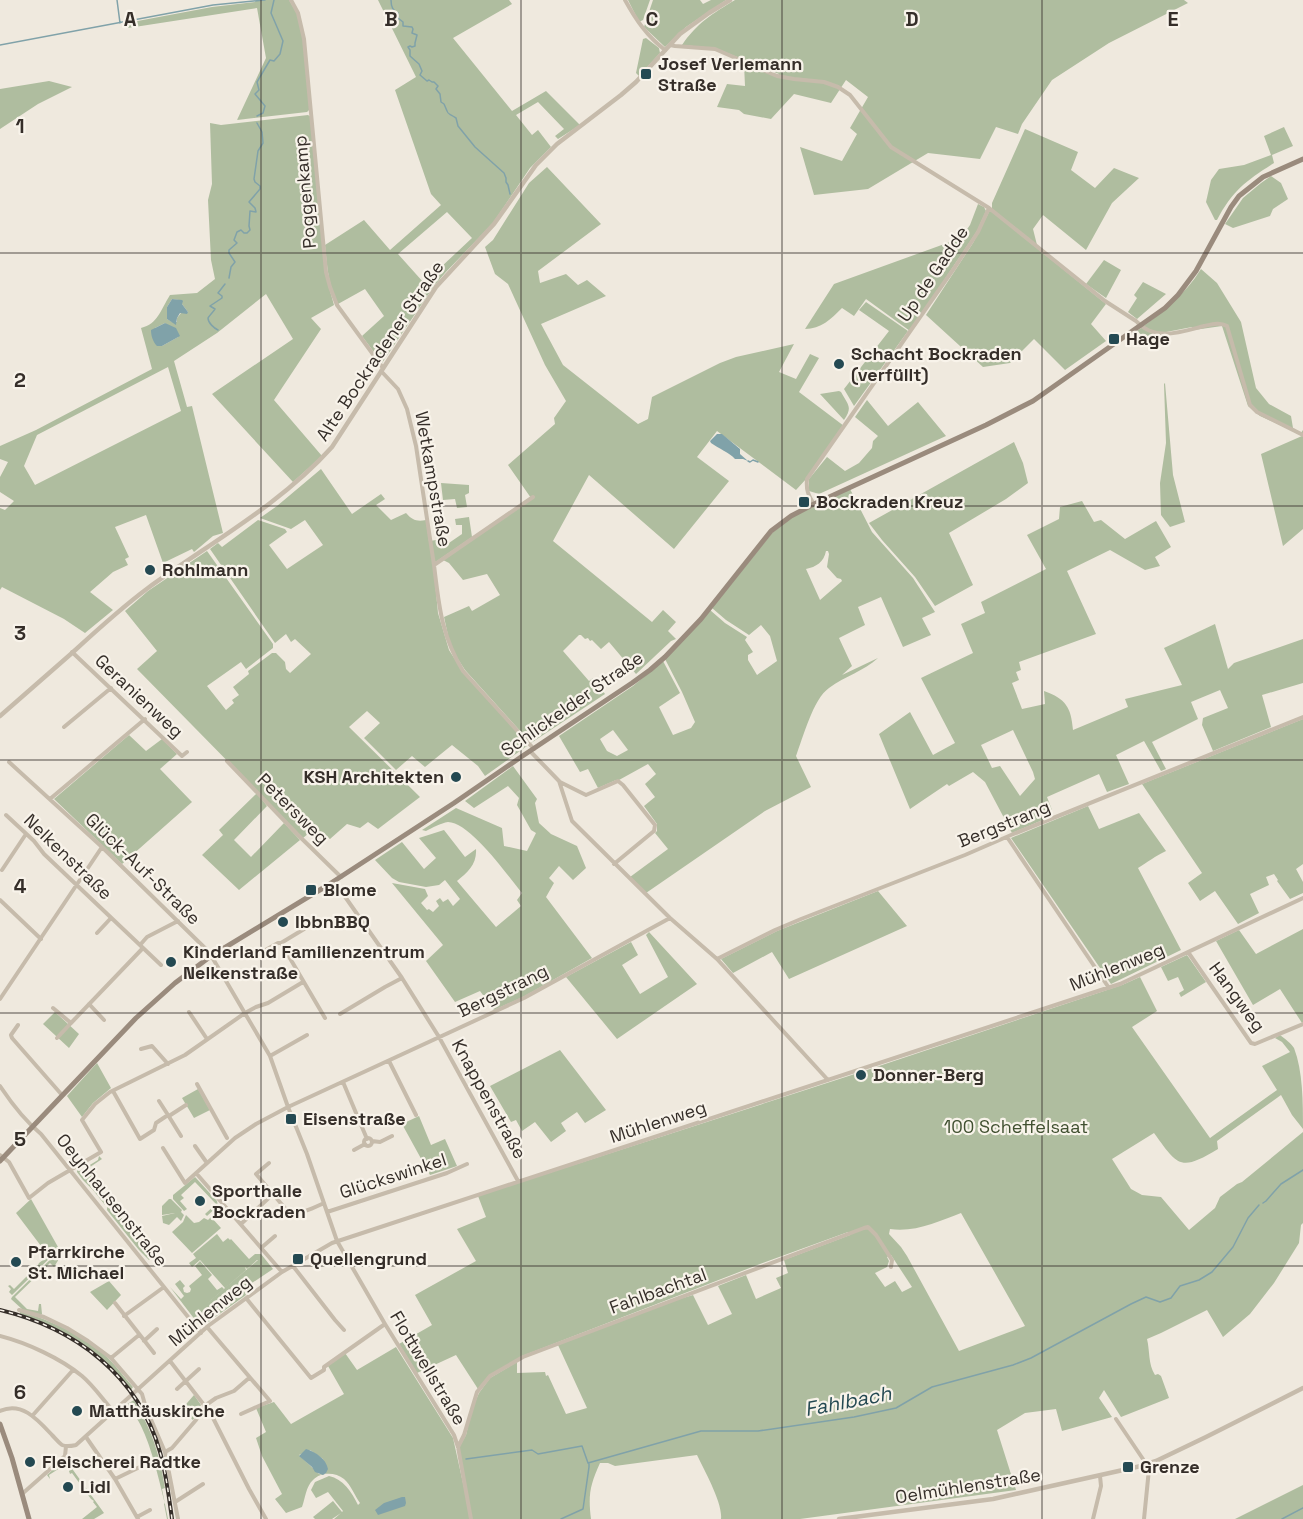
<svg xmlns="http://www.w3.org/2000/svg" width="1303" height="1519" font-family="'Space Grotesk',sans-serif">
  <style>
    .green { fill: #afbd9f; fill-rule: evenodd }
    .water { fill: #80a2a9 }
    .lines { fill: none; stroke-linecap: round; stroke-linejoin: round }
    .stream { stroke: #80a2a9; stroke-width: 1.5 }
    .minor { stroke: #c6bbab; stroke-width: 4 }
    .tertiary { stroke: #c6bbab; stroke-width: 4.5 }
    .secondary { stroke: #9a8b7d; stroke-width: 5 }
    .rail-casing { stroke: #352e29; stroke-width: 4 }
    .rail { stroke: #f8f3ea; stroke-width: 1.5; stroke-dasharray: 4.5; stroke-linecap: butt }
    .grid { fill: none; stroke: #352e29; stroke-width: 1.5; stroke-opacity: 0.55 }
    .poi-dot { fill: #244952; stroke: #f8f3ea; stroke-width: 2 }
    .labels { text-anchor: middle; stroke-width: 4.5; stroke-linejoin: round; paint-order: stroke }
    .poi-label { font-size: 18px; font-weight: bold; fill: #352e29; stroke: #f8f3ea; text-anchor: start }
    .street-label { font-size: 18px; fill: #352e29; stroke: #f8f3ea }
    .park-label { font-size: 18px; fill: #405030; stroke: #f8f3ea }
    .water-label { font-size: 20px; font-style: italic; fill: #244952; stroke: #f8f3ea }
    .grid-label { font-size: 20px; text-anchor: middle; font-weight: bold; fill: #352e29; stroke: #f8f3ea; stroke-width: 4.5; stroke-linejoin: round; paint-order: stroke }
  </style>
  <rect width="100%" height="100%" fill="#efe9de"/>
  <path class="green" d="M256,0H289L297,13L303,39L310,109L307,112L237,120L266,58L257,8L128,28L127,23L212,7L255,2Z
    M378,0H509L512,4L453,38L512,111L546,91L580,125L558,139L555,136L564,129L538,102L516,115L532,135L538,130L551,147L530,168L493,223L445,273L434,286L382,363L362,336L384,316L365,289L338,304C328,285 327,265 325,245L364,220L390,250L441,205L431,194L395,90L416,77ZM447,212L472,238L424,283L398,254Z
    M628,0H650L643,20L639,22Z
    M653,0H700L703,4L711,0H726L686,27L665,47L644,27Z
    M735,0H1184L1188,3L1109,43L1052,80L1022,124L1018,134L996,127L980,159L928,153L868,189L814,195L800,147L842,161L857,134L850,128L868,97L846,80L831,103L794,94L771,119L744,114L739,110L717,107L727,84L745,86L744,64L777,77L779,74L715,48L682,45C697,23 712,14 735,0Z
    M646,38L659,48L660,53L639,76L636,73L643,39Z
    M49,81L72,87L38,104L0,129V89Z
    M308,115L311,117L325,273L334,305L311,318L321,329L274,400L322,456L293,482L212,394L293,339L266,294L217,333L174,361L187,407L192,406L223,533L213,536L194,552L192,549L163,563L146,515L115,527L129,557L125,559L128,565L113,572L90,592L113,610L85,633L64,619L2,587L0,590V508L5,510L14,501L0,492V477L8,462L0,459V446L36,430L152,369L141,328C158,324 161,309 170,295L197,293L215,279L211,260L208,200L212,184L210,123L221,125ZM172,299L179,300L188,312L181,313L177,318V322H172L167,319V307ZM165,323L178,337L162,346L155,328ZM168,367L181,411L35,485L24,466L37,435Z
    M1284,127L1293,146L1272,155L1274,163C1246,181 1233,190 1217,220H1215L1206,202L1211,180L1219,169L1244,165L1271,155L1264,136Z
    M1025,129L1078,152L1071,170L1095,188L1114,168L1139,178L1112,203L1086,250L1043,215L1033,229L1037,245L992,209V203Z
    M547,167L601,224L538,271L540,283L566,274L578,285L587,280L606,296L541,324L563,365L638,424L648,419L652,397L720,363L736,357L794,344L779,372L796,379L810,354L819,358L799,392L844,426L807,478L796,490L717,431L697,457L729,481L674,549L589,475L553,541L652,622L663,610L676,622L668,631L676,639L671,641L636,674L609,642L601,649L592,640L590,641L588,638L585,639L581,635H579L563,651L589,681L593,678L605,694L531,743L465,670L456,656L449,640L444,617L469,606L472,611L500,595L487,574L463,580L449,563L443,560L531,498L508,465L555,424L554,418L566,401L545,365L508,284L495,274L485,247L493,240L529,183Z
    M1271,176L1281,183L1288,199L1273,209L1270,216L1233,228L1225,224L1243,198L1261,183Z
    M978,204L984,207L986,211L977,231L910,331L866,299L854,316L842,308C831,319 821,329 805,329L834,284L961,238L970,225Z
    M990,210L1106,304L1091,324L1106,341L1065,370L1034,339L1010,363L983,367L926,315L973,243Z
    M1104,260L1121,270L1106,298L1086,284Z
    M1201,269L1217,283L1241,322L1256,388L1269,404L1291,416L1293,428L1301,433L1303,430V529L1283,546L1261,454L1302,436L1295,432L1260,416L1248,406L1222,326L1194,330L1192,327L1156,334L1155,337H1144L1137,331C1161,313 1185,295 1201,269Z
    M1143,282L1166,294L1137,319L1128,312L1137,298L1134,295Z
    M866,302L908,331L854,406L844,389L889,331L859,310Z
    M1165,383L1173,475L1185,522L1170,527L1161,515L1160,483L1166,443L1164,384Z
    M839,391L841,392C848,405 853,407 844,420L820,394Z
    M867,400L888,426L918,402L946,436L819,494L809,491V479L827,457L845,471L859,463L872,448L873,441L878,436L855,417Z
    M1014,442L1023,463L1028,483L1006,499L949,533L973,585L935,606L915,577L882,540L869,523Z
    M321,469L352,514L381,494L385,499L376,505L391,520L406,513C412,520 417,522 426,520L429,541L444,539L446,545L462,534V525H456L455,519L469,517L472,537L437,561H433L438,613L449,650L463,672L520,735L518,736L527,746L485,776L478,766L452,745L425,767L412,756L396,770L364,738L380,723L367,711L349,727L420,797L378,829L368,822L360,828L347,824L330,839L315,828L303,838L137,669L157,651L125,611L148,591L207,551L273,644V648L246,669L241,662L207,686L226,710L234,703L232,700L239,695L233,687L249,674L248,671L272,653H276L285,662L286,669L290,673L311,654L295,639L291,642L286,634L275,643L210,549L218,543L222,547L258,520L285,529L287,532L269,545L287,569L323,545L305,520L291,529L260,518L277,506Z
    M441,483L469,485V493L465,495L467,507L457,508L455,499L443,500Z
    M850,489L872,532L913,578L935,612L922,618L931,635L903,647L881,597L858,607L865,625L839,638L852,666L842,675L878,658C864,671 845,676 829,688C813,699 803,738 796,756L811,787L765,811L646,893L630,877L668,849L655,833L657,831V824L644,806L655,797L645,784L656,774L648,764L619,780H616L598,788L588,769L580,772L559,736L633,686L663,661L680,693L659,707L673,735L691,728L695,722L682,692L665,659L710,610L725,623L747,637L745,640L753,652L748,655V660L757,675L777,661L770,636L761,625L749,635L726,620L712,608L772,533L792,517ZM826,551H828L829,554L827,567L837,578L841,579L842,581L820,600L806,569C816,567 824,562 826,551ZM613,730L628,750L617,756L607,751L600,739Z
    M1082,501L1094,522L1101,520L1125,539L1156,521L1171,547L1155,557L1160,566L1145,570L1110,550L1067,571L1096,634L1019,662L1021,670L1016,672L1019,680L1012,683L1022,709L1045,704L1044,691C1066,699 1071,707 1073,730L1128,707L1125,699L1182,685L1164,648L1215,624L1228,669L1234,663L1303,639V683L1262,695L1271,727L1213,751L1202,725L1203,718L1228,708L1220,690L1191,702L1198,719L1152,742L1166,769L1161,771L1144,741L1116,755L1129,784L1107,792L1099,774L1047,797L1052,810L1050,817L1012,833L985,782L973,772L949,786L947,784L910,809L879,734L910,712L933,755L955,743L921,678L973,653L961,624L985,613L981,602L1046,569L1027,535L1059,519L1060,507ZM1013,730L1033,772L1035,779L1020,796L1000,766L992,768L981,745Z
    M1303,719V864L1296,869L1303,882V893L1290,899L1277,881L1278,880L1274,874L1266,877L1269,885L1250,894L1259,913L1238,924L1215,891L1200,901L1188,883L1202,873L1142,784Z
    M129,735L146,751L162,739L177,754L160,769L192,802L122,864L54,799Z
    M513,766L537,799L535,803L539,823L551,834L577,846L586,868L573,880L559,866L549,878L554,883L546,897L592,958L523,997L494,1010L480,991L455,1002L426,961L443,945L392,883L425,889L428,896L421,903L427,910L429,909L433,912L439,906L436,901L440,898L443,902L448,899L453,906L460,899L445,880L439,885L426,887L399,882L392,878L375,860L402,842L424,869L436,858L419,838L444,830L465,857L476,849C477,864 468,872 457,881L496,927L521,906L517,900L522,893C508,876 470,822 448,822C441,823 432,828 426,831L422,830L456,808L502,828L504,846L527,851L536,833L531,830L517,805L519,798L508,786L474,808L465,801Z
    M257,793L267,806L234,840L251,857L284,823L300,840L239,890L202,855L223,835L219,830Z
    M1088,806L1099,829L1139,813L1166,851C1155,856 1148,862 1138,868L1181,950L1111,984L1011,838Z
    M878,891L907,926L789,979L772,952L733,973L721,959L777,931Z
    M1303,929V1022L1302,1023L1280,989L1253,1005L1216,941L1239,930L1256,954Z
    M649,932L697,984L617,1039L566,977L631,942L638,955L622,965L640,994L668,977L646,935Z
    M1187,955L1206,982L1181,997L1179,993L1184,990L1178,977L1168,981L1161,967Z
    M1140,977L1157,1011L1132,1027L1210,1138L1277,1090L1262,1066L1290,1052L1282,1042L1275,1038L1280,1035C1285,1039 1291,1043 1294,1048C1303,1071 1303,1103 1303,1129L1292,1115L1281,1095L1217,1141L1218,1149C1180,1172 1178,1166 1154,1133L1112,1159L1131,1189L1142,1195L1161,1197L1189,1230L1215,1208L1220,1197L1237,1184L1242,1182L1303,1132V1223L1301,1225L1299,1243L1274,1283L1250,1314L1223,1337L1207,1310L1161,1333L1147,1339C1150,1351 1148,1364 1155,1375L1158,1374L1161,1376L1169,1398L1121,1417L1104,1390L1099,1398L1112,1417L1062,1431L1056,1409L1025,1413L997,1430L1016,1490L800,1519H721C723,1503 704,1470 697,1455L615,1466L608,1463H600C590,1485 588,1495 591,1519H334L341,1513L332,1519H315L313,1517L333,1501L342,1512L343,1511L328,1492L316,1498L311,1490L315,1482L329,1476C343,1479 352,1492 358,1505L360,1503C355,1496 351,1485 344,1479C335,1472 321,1472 313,1480C306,1486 305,1499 302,1507L286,1513L275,1499L282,1494L262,1456L256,1438L266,1432L256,1408L274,1402L291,1424L344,1394L328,1366L345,1353L357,1370L396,1347L453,1438L467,1501L459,1448L466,1435L472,1409L479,1393L490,1378L517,1362V1373L545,1372L546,1376L548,1375L566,1414L587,1408L558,1345L676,1300L693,1295L708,1325L732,1314L718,1286L746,1275L756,1299L781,1288L776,1278L788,1273L784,1260L850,1235L848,1232L760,1264L522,1356L489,1376L478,1389L456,1355L417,1373L399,1344L432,1325L415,1295L476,1261L457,1229L486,1217L478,1196L861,1072L1122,985ZM961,1213L1025,1326L959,1351L907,1256L901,1247L889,1234L890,1229C914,1233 940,1221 961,1213ZM891,1255L912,1287L902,1292L895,1281L885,1287L875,1273L887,1267L889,1261L887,1257ZM310,1450L323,1459L326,1473L323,1475L319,1474L299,1455Z
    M55,1012L79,1034L69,1048L43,1024Z
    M560,1050L606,1110L585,1123L577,1112L561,1123L566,1131L551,1142L535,1122L522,1131L516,1120L511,1122L490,1086Z
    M97,1063L111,1088L93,1103L82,1117L67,1096Z
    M198,1089L210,1110L194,1118L182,1098Z
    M419,1116L431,1145L445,1139L457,1166L430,1175L402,1124Z
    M99,1156L102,1159L90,1167L94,1175L89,1179L107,1203L105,1205L93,1190L83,1180L77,1172V1170L80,1171L98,1160Z
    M195,1177L196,1178L217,1201L218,1206L207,1216L205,1214L216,1204L195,1182L181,1195L184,1198L180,1201L187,1209L184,1211L173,1199V1195Z
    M31,1199L58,1247L60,1248L12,1295L9,1292L11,1289L8,1286L10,1285L14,1289L38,1265L39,1263L47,1257L43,1251L44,1250L16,1213Z
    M169,1199H171L182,1210L181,1212L184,1215L181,1221L177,1217L169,1225L163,1223L162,1216L175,1213L162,1215V1206Z
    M107,1207C127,1219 138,1239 152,1256L149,1260L139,1250L107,1210Z
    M186,1215L194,1223L199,1222L204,1218L208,1220L211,1217L221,1228L192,1253L172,1232L183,1222Z
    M217,1234L223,1242L228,1238L230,1240L231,1239L249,1259L255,1254H261L273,1269L231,1297L199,1325L170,1287L181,1299L184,1296L175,1284L180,1280L185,1286L183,1288L184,1292L187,1293L190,1292L191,1289L189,1286L202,1275L195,1266L200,1261L212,1275L208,1279L217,1290L222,1287L224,1289L198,1311L258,1260H257L247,1269L245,1267L246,1270L225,1288L200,1260L192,1267L189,1263L196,1258L193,1254Z
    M60,1250L62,1254L54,1267L50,1263L15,1297L27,1309L38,1311L39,1304H41L42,1314L40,1315L23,1310L11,1299L12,1297Z
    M109,1281L121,1295L107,1310L90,1292Z
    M244,1291L246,1295L207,1323L205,1321L230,1299Z
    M20,1311C52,1321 84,1335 108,1358C117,1367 125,1378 133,1387L131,1390C99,1350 68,1330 20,1314Z
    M194,1395L201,1405L193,1420L181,1410Z
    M134,1400C145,1419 154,1438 159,1459C162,1469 163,1479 165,1488L162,1489L168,1519H167L164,1504L165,1503C159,1481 146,1415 124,1406Z
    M64,1460L67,1464L68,1463L104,1513L94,1519H82L97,1507L93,1502L94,1501L91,1499L72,1473L70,1474L69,1471L71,1469L69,1466L67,1468L63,1466L49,1475L50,1479L47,1475Z
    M1303,1485V1519H1235Z"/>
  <path class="water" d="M172,299L182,300L183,301L182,304L188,312L187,314L180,313L177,318L176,325L167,319V307Z
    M165,323L176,328L180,336L162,346H157C153,342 151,336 151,330Z
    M717,434H722L740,449V454L748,461L743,459H735C729,452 719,449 711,443L710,441Z
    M306,1449C316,1452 326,1459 328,1469L326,1473L323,1475L315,1472L312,1467L299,1456Z
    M402,1497H405L406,1503L405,1506L378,1515L375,1510L384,1503Z"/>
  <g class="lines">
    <path class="stream" d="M117,0L120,23
      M391,0C391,6 392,11 398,13V18L403,22V26L412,27L413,29L412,33L417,35L415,43V46L412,47L410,46L408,47L410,50V56L419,64L422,71L420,75L427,81L429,80L432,82H434L438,86L436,89L440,94L441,102L444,104C450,117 445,111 456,118L458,126L475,147L504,173L506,178V182L508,185L510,194
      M0,45L213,5L265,0
      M257,116L263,113L265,106L255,94L259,90L257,82L270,60L274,61L280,54L283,41L271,13L274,0
      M229,278L231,267L235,262L229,253V250L237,243L234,240L237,232L241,230L244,233H247L250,230L249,226L250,211L256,212L255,208L249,202L260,189V186L255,182L254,179L258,151L263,143L262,132L257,123
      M218,330C214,328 208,323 208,318C209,316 214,311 215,309L210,306L222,298V296L218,293L225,284
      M748,461L750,462L753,460L758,462
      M1263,1203L1266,1201L1281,1184L1303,1170
      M466,1459L532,1450L538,1454L582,1446L588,1463L701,1431H758L854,1417L896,1408L932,1387L1013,1365L1031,1358L1131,1304L1146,1297L1160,1302L1171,1298L1180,1286L1199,1280L1212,1272L1233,1247L1248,1218L1259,1205
      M561,1519L583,1509L589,1467V1464
      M1282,1519L1303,1508"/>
    <path class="minor" d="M291,0L298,13L304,39L326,272L330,287L337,305L383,368
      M625,0C636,20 647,36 665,50
      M670,45L675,46L715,49L777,76L794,79L824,82L838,87L850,95L891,147L989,208L1105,301L1136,321C1155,342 1181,332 1204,326C1213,324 1220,322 1227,326L1250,405L1257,412L1303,435
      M381,371L398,389L407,409L416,446L434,565
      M533,497L434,565C439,605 441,635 463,671L534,749
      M814,504C808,495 806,490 807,479L955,267L978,232L989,208
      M72,652L182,756L187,752
      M64,727L111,688
      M530,751L559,781L572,821L670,918L717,959L775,930L801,919L965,855L1011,835L1303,717
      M227,761L297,834L341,877
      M9,762L102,847L209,952L270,1056L288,1107L307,1154L337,1241L385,1324L454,1435L458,1447L471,1519
      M560,782L586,795L618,781L623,785L655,825L654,831L614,864
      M50,799L145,719
      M6,815L34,841L44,854L161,965
      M1007,837L1109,988
      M2,870L26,834
      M334,881L402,978L439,1037L518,1181
      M0,900L41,939
      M97,933L111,918
      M281,943L314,923
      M140,945L147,937L178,921
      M1188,952L1251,1043L1255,1044L1303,1024
      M253,957L278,943H281L325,1018
      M717,959L828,1080
      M0,999L102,847
      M89,1004L104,1020
      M53,1008L71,1023L143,948
      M189,1012L207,1039
      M340,1014L385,987L402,978
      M18,1025L11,1035L12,1038L62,1095
      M57,1038L71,1023
      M141,1049L152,1046L168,1064
      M270,1056L307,1035
      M389,1061L416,1115
      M343,1082L367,1139
      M197,1084L227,1138
      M0,1086C12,1104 24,1120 41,1134L201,1333
      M113,1091L140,1139L154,1130L156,1123L168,1115L181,1136
      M159,1101L168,1115
      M169,1116L186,1105
      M364 1142a4 4 0 1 1 8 0a4 4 0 1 1-8 0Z
      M372,1141L380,1142L392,1136
      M195,1146L207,1163
      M163,1148L185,1183L235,1138L256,1124L288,1107L524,998L670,918
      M354,1150L365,1144
      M0,1155L9,1162L29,1198L48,1183L101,1152L82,1120L95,1104L110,1092L185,1055L245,1013L256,1007L268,1003L303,982
      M196,1173L282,1272
      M273,1194L289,1213C302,1214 313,1208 324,1203
      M327,1212L447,1173L467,1164
      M241,1224L273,1194L256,1174L269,1163
      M261,1248L275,1236
      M293,1266L335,1320L344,1330
      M246,1298L311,1378L324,1370V1367L385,1324
      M115,1303L154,1353
      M19,1310L44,1317L67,1328L88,1341L111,1358L142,1394L146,1408L165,1452L178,1519
      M124,1316L164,1287
      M207,1327L270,1401L241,1414
      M0,1336C27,1343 60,1358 82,1376C94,1386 103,1400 114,1412
      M144,1341L157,1329
      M111,1358L139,1335
      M170,1361L211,1414L249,1489L266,1519
      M177,1389L199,1369
      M0,1411C22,1401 38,1420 52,1435C55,1438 58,1442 62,1445C67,1447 71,1446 76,1445L208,1326L282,1272L332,1243L1104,989L1120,984L1303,898
      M33,1415L73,1370
      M1116,1419L1147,1465L1149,1469L1144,1519
      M86,1437L115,1479L138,1519
      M458,1447L464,1435L477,1392L490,1376L523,1357L864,1228L868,1227L876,1235L892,1260L891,1267
      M165,1452L172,1448L196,1420L206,1405L216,1398L234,1391L249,1378
      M115,1479L144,1465
      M22,1494L65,1456L66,1446
      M175,1502L203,1484
      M137,1517L150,1510
      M1093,1519L1101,1486L1100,1476"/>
    <path class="tertiary" d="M0,716C24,695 48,674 72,653C97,630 121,608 148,588C210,543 280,505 332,447L436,287L494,224L536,165L557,144L621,95L636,82L680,34L709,13L730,0
      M839,1519L993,1499L1141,1466L1156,1461L1206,1437L1303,1388"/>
    <path class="secondary" d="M0,1161L136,1018L175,983L211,956L328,885L454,803L521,757L632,683L650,670L665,657L701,619L771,531L791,516L814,504L986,425L1033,401L1165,308L1178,295L1196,271L1231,207L1239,196L1263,177L1303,159
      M0,1424L12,1458L29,1519"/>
    <g class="rail-casing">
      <path id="rail" d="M0,1310C75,1328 138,1375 160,1452C166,1473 169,1497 172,1519"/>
    </g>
    <use href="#rail" class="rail"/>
  </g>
  <path class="grid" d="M261,0V1519M521,0V1519M782,0V1519M1042,0V1519M0,253H1303M0,506H1303M0,760H1303M0,1013H1303M0,1266H1303"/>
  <g class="poi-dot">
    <rect x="640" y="68" width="12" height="12" rx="3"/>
    <rect x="1108" y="333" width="12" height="12" rx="3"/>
    <circle cx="839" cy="364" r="6"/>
    <rect x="798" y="496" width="12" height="12" rx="3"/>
    <circle cx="150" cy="570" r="6"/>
    <circle cx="456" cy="777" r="6"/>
    <rect x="305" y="884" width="12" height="12" rx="3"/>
    <circle cx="283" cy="922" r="6"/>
    <circle cx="171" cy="962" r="6"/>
    <circle cx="861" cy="1075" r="6"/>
    <rect x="285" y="1113" width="12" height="12" rx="3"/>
    <circle cx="200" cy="1201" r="6"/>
    <rect x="292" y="1253" width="12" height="12" rx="3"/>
    <circle cx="16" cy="1262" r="6"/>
    <circle cx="77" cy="1411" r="6"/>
    <circle cx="30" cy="1462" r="6"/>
    <rect x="1122" y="1461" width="12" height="12" rx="3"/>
    <circle cx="68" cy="1487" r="6"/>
  </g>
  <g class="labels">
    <g class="poi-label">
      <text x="658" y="70">Josef Verlemann<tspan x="658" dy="21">Straße</tspan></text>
      <text x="1126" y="345">Hage</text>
      <text x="851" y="360">Schacht Bockraden<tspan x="851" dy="21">(verfüllt)</tspan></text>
      <text x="816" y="508">Bockraden Kreuz</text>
      <text x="162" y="576">Rohlmann</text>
      <text x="444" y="783" text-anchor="end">KSH Architekten</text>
      <text x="323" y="896">Blome</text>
      <text x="295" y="928">IbbnBBQ</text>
      <text x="183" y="958">Kinderland Familienzentrum<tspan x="183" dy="21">Nelkenstraße</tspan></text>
      <text x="873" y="1081">Donner-Berg</text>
      <text x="303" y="1125">Eisenstraße</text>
      <text x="212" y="1197">Sporthalle<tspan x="212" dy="21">Bockraden</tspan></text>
      <text x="28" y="1258">Pfarrkirche<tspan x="28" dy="21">St. Michael</tspan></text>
      <text x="310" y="1265">Quellengrund</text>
      <text x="89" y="1417">Matthäuskirche</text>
      <text x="42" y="1468">Fleischerei Radtke</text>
      <text x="1140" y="1473">Grenze</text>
      <text x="80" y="1493">Lidl</text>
    </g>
    <g class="street-label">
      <text transform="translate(305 192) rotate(-95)" y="6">Poggenkamp</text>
      <text transform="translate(933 274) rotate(-56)" y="6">Up de Gadde</text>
      <text transform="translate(380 351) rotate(-56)" y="6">Alte Bockradener Straße</text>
      <text transform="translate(433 479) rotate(80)" y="6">Wetkampstraße</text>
      <text transform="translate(139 696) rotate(43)" y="6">Geranienweg</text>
      <text transform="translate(572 704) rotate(-35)" y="6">Schlickelder Straße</text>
      <text transform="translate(293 809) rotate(45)" y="6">Petersweg</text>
      <text transform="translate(1004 824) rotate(-22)" y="6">Bergstrang</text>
      <text transform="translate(68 857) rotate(44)" y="6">Nelkenstraße</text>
      <text transform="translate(143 869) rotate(44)" y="6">Glück-Auf-Straße</text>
      <text transform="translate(1117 967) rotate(-22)" y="6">Mühlenweg</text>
      <text transform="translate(503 991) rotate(-26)" y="6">Bergstrang</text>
      <text transform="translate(1237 997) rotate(54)" y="6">Hangweg</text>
      <text transform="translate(489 1099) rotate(61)" y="6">Knappenstraße</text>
      <text transform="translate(658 1122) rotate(-18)" y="6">Mühlenweg</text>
      <text transform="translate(393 1176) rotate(-18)" y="6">Glückswinkel</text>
      <text transform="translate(112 1200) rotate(51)" y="6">Oeynhausenstraße</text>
      <text transform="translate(658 1291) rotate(-20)" y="6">Fahlbachtal</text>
      <text transform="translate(210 1311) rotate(-39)" y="6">Mühlenweg</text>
      <text transform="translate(428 1368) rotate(59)" y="6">Flottwellstraße</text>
      <text transform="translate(968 1486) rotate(-9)" y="6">Oelmühlenstraße</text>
    </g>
    <g class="park-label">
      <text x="1016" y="1133">100 Scheffelsaat</text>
    </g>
    <g class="water-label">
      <text transform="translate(848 1401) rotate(-11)" y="7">Fahlbach</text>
    </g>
  </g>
  <g class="grid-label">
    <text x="130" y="26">A</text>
    <text x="391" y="26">B</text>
    <text x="652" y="26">C</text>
    <text x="912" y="26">D</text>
    <text x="1173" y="26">E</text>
    <text x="20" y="133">1</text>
    <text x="20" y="387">2</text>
    <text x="20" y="640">3</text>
    <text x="20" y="893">4</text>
    <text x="20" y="1146">5</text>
    <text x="20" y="1399">6</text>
  </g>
</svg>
